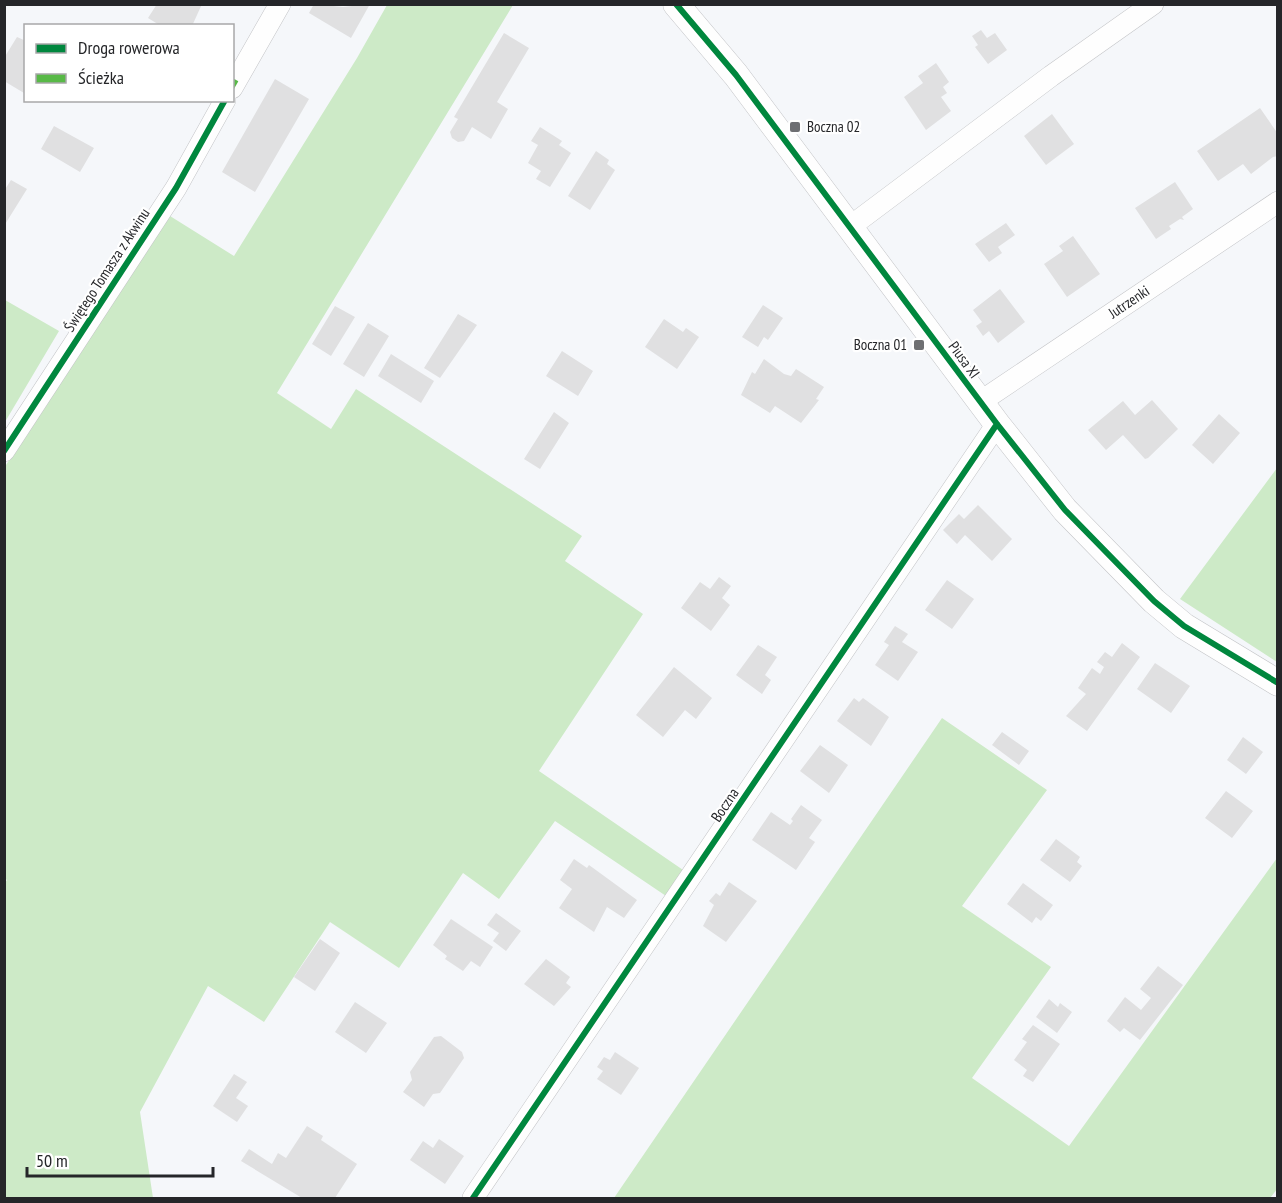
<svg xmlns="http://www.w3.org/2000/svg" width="1282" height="1203" font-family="'PT Sans Narrow',sans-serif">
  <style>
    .green { fill: #cdeac7 }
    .building { fill: #e0e0e1 }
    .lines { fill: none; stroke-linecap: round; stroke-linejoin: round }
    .minor-casing { stroke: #c3c4c7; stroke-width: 22 }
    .tertiary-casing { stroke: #c3c4c7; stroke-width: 27 }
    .minor { stroke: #fefefe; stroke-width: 21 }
    .tertiary { stroke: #fefefe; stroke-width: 26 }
    .quiet { stroke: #58b947; stroke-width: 4.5; stroke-dasharray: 9 4.5; stroke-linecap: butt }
    .cycleway-casing { stroke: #fff; stroke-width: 10 }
    .cycleway { stroke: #00873e; stroke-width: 6 }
    .poi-dot { fill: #6e6f72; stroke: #fff; stroke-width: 2 }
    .labels { text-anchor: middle; stroke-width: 4.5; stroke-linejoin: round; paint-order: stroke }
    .poi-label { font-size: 15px; fill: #252629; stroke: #fff; text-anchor: start }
    .street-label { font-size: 15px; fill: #252629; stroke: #fff }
  </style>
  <rect width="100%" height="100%" fill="#f5f7fa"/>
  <path class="green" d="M387,5H513L277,393L331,429L356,389L582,536L565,561L643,614L539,771L686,872L669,898L555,821L499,899L463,873L399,968L330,922L264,1022L208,986L140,1112L153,1198H5L4,884L7,880L4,878V468L170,216L234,256L357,58Z
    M5,300L59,331L5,422Z
    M1277,468L1278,662H1277L1180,599Z
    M942,718L1047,790L962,906L1051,967L972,1078L1069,1146L1277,858L1278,1188L1270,1198H614Z"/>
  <path class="building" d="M157,4H202L192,26H161L148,18Z
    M314,4L343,7L370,4L351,38L309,13Z
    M981,30L987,38L995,33L1007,50L988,64L975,47L978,45L972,36Z
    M504,33L529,48L497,102L508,109L491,139L472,127L464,141L458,142L452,138L450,132L458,119L454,117Z
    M17,37L26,41L24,93L4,81V58Z
    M936,63L949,82L943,87L947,93L941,97L951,111L926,130L904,97L923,83L918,76Z
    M275,79L309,99L255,192L222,172Z
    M1260,108L1278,134V156L1273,157L1251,174L1243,164L1218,181L1197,151Z
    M1052,114L1074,144L1046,165L1024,136Z
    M54,126L94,148L80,172L41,149Z
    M540,127L562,141L559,145L571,153L550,187L536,179L541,171L528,163L538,145L531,141Z
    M596,151L609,160L607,164L615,170L590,210L568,196Z
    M11,180L27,189L4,226V191Z
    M1175,182L1193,209L1182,217L1184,220L1180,219L1169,226L1171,229L1156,239L1135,208Z
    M1006,223L1015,235L998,247L1002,253L989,262L975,244Z
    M1073,236L1100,274L1067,297L1044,264L1063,251L1059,246Z
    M1000,289L1025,322L998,343L989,331L983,336L976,326L982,322L973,310Z
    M763,305L783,318L768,340L764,337L758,347L742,337Z
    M335,306L355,317L331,356L312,344Z
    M458,314L477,325L440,378L424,368Z
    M664,319L683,332L686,328L699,337L677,369L645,347Z
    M368,323L389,336L364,377L343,364Z
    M562,351L593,371L578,396L546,376Z
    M391,354L434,381L421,403L378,376Z
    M764,359L784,374L791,376L796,369L824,387L816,399L819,400L801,423L775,406L770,413L741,395L752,372L755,374Z
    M1152,400L1178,429L1148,458L1145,459L1123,435L1106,450L1088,430L1123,401L1135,415Z
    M554,412L569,423L540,469L524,459Z
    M1219,414L1240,433L1213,464L1192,445Z
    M978,505L1012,539L992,561L965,535L957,544L943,530L959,514L964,519Z
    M719,577L731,586L722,598L730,605L711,631L681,608L700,582L710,589Z
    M947,580L974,599L952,629L925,610Z
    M895,626L908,634L902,642L918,652L898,681L875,665L889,645L884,642Z
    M1122,643L1140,657L1087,731L1066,716L1086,694L1078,688L1092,668L1100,674L1104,667L1097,662L1105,652L1112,657Z
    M758,645L777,657L765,675L771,680L762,694L736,675Z
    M1155,663L1190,686L1171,713L1137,689Z
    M674,667L712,698L696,719L685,710L663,737L636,715Z
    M854,698L859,702L863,698L889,717L871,746L837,721Z
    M1002,732L1029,751L1019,765L992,745Z
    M1243,737L1263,752L1246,774L1227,760Z
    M820,745L848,765L829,793L800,771Z
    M1226,791L1253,811L1232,838L1205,818Z
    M801,805L822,820L809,838L815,842L796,870L752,840L771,812L790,825L793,821L791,819Z
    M1056,839L1080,857L1077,862L1082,866L1070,882L1040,860Z
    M574,859L587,868L589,865L637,900L624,918L607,907L594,932L559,908L572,889L560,880Z
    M729,882L757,901L726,942L703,926L714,905L709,901L716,893L720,896Z
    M1023,883L1053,905L1041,921L1036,917L1032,923L1007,904Z
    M496,913L521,931L506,951L493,941L499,933L487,925Z
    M451,919L493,947L480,967L471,961L463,971L445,959L447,956L433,945Z
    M320,939L340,953L315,991L294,977Z
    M546,959L570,977L566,983L571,987L554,1006L524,984Z
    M1158,966L1183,985L1140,1040L1124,1028L1120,1032L1107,1021L1125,997L1141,1010L1151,998L1140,989Z
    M1049,999L1058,1007L1060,1003L1072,1012L1057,1033L1036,1017Z
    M355,1002L387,1023L366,1053L335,1032Z
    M1033,1025L1060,1044L1033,1082L1023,1076L1027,1070L1014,1060L1027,1042L1022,1039Z
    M441,1036L462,1052L464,1058L440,1093L433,1094L424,1107L403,1092L412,1080L410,1072L434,1037Z
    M615,1052L639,1068L621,1095L597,1079L603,1071L597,1067L604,1057L610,1060Z
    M234,1074L247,1082L236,1098L248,1106L237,1122L213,1106Z
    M307,1126L323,1136L321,1140L357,1164L335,1198H302L241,1161L249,1149L272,1164L278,1153L286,1158Z
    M439,1139L464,1156L445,1184L410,1160L423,1141L433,1148Z"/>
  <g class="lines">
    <g class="minor-casing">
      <path id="minor" d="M232,88L280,4
        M851,226L1051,76L1153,4
        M980,402L1278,202
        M4,451L176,188L225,100
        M473,1198L997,424"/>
    </g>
    <g class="tertiary-casing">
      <path id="tertiary" d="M676,4L736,75L997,424L1065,510L1154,601L1184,626L1278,683"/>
    </g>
    <use href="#minor" class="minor"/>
    <use href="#tertiary" class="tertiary"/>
    <path class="quiet" d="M232,88L237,79"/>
    <g class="cycleway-casing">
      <path id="cycleway" d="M676,4L736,75L997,424L1065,510L1154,601L1184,626L1278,683
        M4,451L176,188L225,100
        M473,1198L997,424"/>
    </g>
    <use href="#cycleway" class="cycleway"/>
  </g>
  <g class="poi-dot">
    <rect x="789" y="121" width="12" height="12" rx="3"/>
    <rect x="913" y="339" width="12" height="12" rx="3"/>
  </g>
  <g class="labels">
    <g class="poi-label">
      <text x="807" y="132">Boczna 02</text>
      <text x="907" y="350" text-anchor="end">Boczna 01</text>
    </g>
    <g class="street-label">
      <text transform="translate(107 270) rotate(-57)" y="5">Świętego Tomasza z Akwinu</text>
      <text transform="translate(1129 302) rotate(-34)" y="5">Jutrzenki</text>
      <text transform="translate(964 360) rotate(54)" y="5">Piusa XI</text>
      <text transform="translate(725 805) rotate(-56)" y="5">Boczna</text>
    </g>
  </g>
  <rect width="1282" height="1203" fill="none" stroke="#252629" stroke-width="12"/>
  <rect x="24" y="24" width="210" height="78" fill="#ffffff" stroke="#a8a8a9" stroke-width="1.5"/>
  <rect x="36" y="44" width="30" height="9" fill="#00873e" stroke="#a8a8a9" stroke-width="1.5"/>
  <text x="78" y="54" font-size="18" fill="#252629">Droga rowerowa</text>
  <rect x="36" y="74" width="30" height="9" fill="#58b947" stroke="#a8a8a9" stroke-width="1.5"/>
  <text x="78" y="84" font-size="18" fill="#252629">Ścieżka</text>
  <path d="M27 1167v9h186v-9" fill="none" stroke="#252629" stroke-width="3"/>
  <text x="36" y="1167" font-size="18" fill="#252629" stroke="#ffffff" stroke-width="4.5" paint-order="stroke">50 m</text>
</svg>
